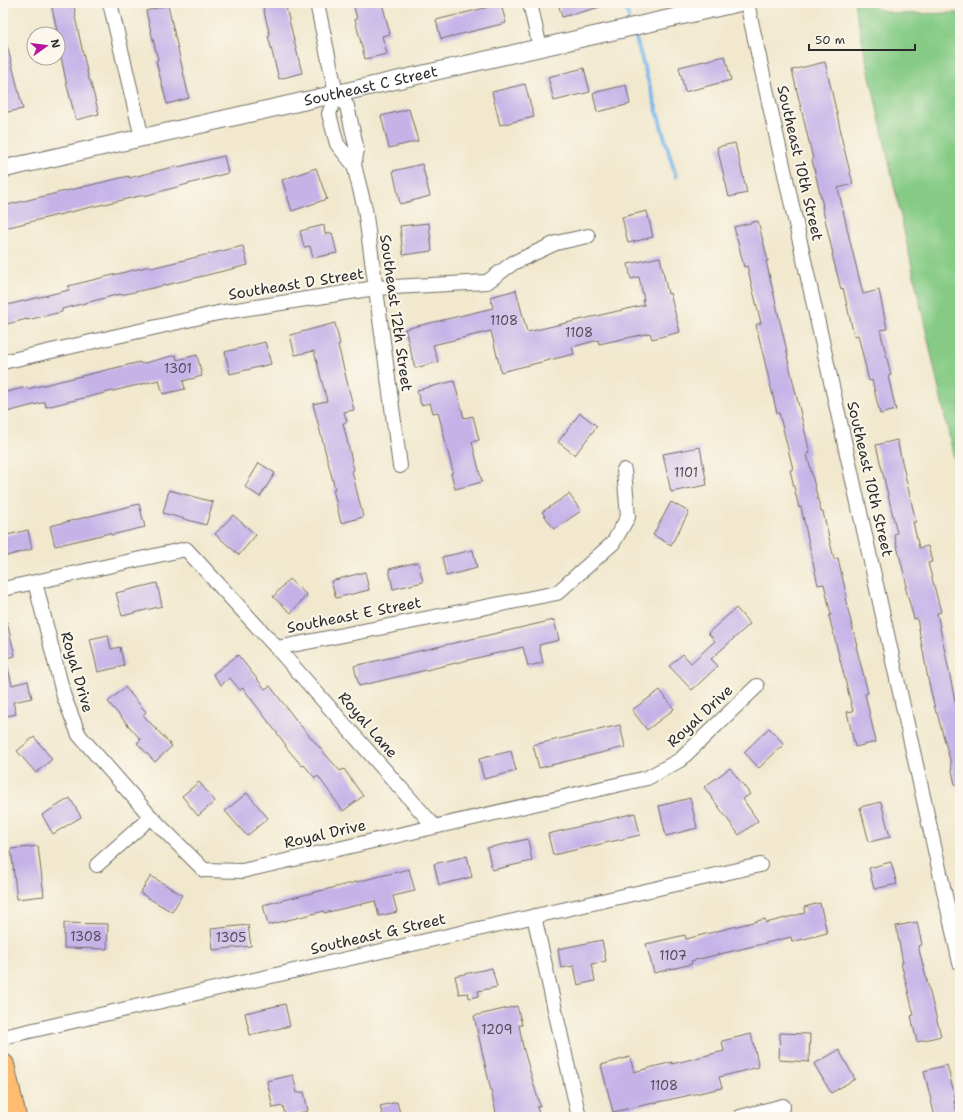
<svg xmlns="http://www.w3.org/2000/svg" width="963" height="1120" font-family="'Shantell Sans',sans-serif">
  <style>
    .green { fill: #85cb85; stroke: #587b58 }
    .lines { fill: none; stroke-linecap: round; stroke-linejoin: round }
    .stream { stroke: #77b6ea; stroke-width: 4 }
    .building { fill: #c5b3e8 }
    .minor-casing { stroke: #706d64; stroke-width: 16 }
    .tertiary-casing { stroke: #706d64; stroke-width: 19 }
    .primary-casing { stroke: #706d64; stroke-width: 24 }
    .minor { stroke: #fff; stroke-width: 14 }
    .tertiary { stroke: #fff; stroke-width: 17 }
    .primary { stroke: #fdbc70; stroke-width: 22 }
    .labels { text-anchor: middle; stroke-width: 4; stroke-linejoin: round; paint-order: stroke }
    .number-label { font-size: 13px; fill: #524d5a }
    .street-label { font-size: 15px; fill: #2b2b2b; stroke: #fbf7ec }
  </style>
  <rect width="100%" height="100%" fill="#fbf7ec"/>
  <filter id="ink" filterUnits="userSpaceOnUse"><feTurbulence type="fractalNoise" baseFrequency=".025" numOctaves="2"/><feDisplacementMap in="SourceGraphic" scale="8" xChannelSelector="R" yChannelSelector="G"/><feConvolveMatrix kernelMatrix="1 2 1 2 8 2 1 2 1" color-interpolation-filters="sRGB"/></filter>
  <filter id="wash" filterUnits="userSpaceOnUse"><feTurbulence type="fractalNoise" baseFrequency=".012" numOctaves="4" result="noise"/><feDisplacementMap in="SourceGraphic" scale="16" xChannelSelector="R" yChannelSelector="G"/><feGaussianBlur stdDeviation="0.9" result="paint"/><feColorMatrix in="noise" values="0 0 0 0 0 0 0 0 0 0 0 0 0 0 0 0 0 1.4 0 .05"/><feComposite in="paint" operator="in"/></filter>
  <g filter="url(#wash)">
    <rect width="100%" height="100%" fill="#f1e8ce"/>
    <path class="green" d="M854,3H869L878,9L897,14L960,13V485Z"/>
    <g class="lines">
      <path class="stream" d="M625,3L629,19
        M635,35L676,177"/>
    </g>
    <g id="blocks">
      <path class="building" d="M51,3H73L76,16L75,17L89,80H90L99,114L76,120L67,86L58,42V34H56V32L57,31Z
        M262,3H285L302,73L279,79L268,36H270Z
        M353,3H382L390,34L382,36L387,54L365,59L355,19H357Z
        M558,3H599L600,7L562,17Z
        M501,4L506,23L441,39L436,20Z
        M168,5L189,98L167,104L156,61L158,60L146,11Z
        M7,45L23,109L3,113V46Z
        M725,56L731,80L685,92L679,67Z
        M825,62L841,132H840L853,184L838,188L849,237L863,294L879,290L887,329L880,330L891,375L888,376L896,410L880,414L872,380L869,381L858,335L854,336L843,288L841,289L832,254H833L822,206H823L812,160L813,159L792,70Z
        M584,68L590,92L554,101L548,77Z
        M525,84L534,117L500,125L492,92Z
        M626,85L630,104L597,112L593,93Z
        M409,109L418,141L389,148L381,116Z
        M735,143L747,193L729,197L717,147Z
        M224,156L228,173L144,196V195L87,208L5,228L3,221V206L95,184L129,176V178L177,166L178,167Z
        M422,164L430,196L400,204L393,171Z
        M316,168L327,199L292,211L282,180Z
        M647,211L653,237L628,243L622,217Z
        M758,221L768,261H766L788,356H787L810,453L807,454L821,512H823L834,559L838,558L847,598H845L857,646H856L868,693L865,694L876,742L855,747L847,712L853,711L829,616L831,615L824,584L818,585L801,507L799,508L790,470L793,469L779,413H777L756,325L761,323L747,266L744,267L734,227Z
        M429,223L432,251L403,255L400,226Z
        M324,225L325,234L332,233L337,253L313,258L310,246L304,247L300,231Z
        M243,246L248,265L166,285L121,295L120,294L62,309V312L27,320V319L3,325V306L69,290L68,286L150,266L151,268Z
        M660,257L668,294L670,293L680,332L652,339L650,333L599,344L598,340L572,347L574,354L501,372L491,331L433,345L438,362L415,368L405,329L493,308L490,297L516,290L527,332L644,305L642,300H644L639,277L631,279L628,264Z
        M335,323L340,344L338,345L354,410L344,412L347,422L343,423L354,470L352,471L363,517L341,523L333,489H335L313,404L327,401L314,351L295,355L290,335Z
        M265,342L271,364L230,374L225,352Z
        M176,355L177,360L197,355L202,376L183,381L185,389L163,394L159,380L46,407L45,402L3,413V393L27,387V389L140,362L141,364Z
        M454,381L464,418L473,416L479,440L472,442L482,482L455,489L451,473L453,472L438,412L433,413L430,403L421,405L417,390Z
        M580,413L597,426L575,455L558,442Z
        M897,440L916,522H913L919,548L928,546L932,562L928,563L941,612L937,613L960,725V784L955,785L950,760L937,713H936L928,679L917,618L914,619L905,586H907L894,534L897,533L876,445Z
        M700,447L707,485L671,492L663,454Z
        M259,463L275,473L260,497L245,487Z
        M169,490L213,502L206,525L163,513Z
        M569,494L581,511L554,529L542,512Z
        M671,502L689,512L671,545L653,535Z
        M139,504L145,527L111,535L110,533L55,546L50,526Z
        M233,515L256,535L239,555L215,534Z
        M28,530L32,549L3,557V536Z
        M473,550L477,568L446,576L442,557Z
        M418,562L423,582L393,589L389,569Z
        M365,572L369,590L336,598L331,581Z
        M289,579L307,595L291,613L273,597Z
        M157,583L162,606L122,616L116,593Z
        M736,608L750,624L711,659L718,666L692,690L669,666L683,654L691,663L715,641L708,633Z
        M554,620L559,640L539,645L543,663L528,666L523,647L359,686L354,666Z
        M7,622L15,656L3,659V623Z
        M108,635L111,649L120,647L124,666L98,672L90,639Z
        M238,655L265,689L270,686L300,725L340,771L344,769L363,796L343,811L318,776L315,778L304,765L302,766L285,746L286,745L243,688L240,690L230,678L221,685L213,674Z
        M7,664L12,685L28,681L32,698L13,702L16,714L3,717V665Z
        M125,687L146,712L143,715L172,746L155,762L137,743L141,740L108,702Z
        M660,690L674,709L647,730L632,710Z
        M620,725L625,747L539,768L533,745Z
        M769,728L784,744L759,768L744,752Z
        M34,737L52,759L36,773L17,751Z
        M511,751L516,771L484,779L479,759Z
        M730,768L750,794L743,799L758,821L739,835L704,787Z
        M199,782L215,801L198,816L182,796Z
        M247,793L268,818L247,836L225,811Z
        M70,798L81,817L53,834L42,815Z
        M690,798L697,828L666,836L659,806Z
        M881,802L890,837L869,842L860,807Z
        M635,813L640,835L553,855L548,834Z
        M528,839L532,861L492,870L487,848Z
        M38,846L44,896L17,899L11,849Z
        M467,856L472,877L439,885L434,864Z
        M891,862L897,884L874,889L869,868Z
        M409,869L415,891L393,896L397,912L379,916L375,901L324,913V911L268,925L263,905Z
        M151,876L182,895L172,912L140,893Z
        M820,903L827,933L792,942L791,937L691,961L692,964L654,973L646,944L685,935L686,939L765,919L766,923L805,913L804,907Z
        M917,922L922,945L918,946L941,1036L917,1042L911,1016L914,1015L901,963H903L896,926Z
        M64,923L108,924L107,949L64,948Z
        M248,925L251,946L213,950L211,929Z
        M602,940L606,961L592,964L595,981L578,985L574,966L561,968L558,949Z
        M492,968L497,987L478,991L479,996L469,998L468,993L459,994L455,976Z
        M285,1004L290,1026L250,1035L245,1013Z
        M517,1006L522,1025H519L523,1047L540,1106L537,1107L540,1117H497L474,1016Z
        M780,1033L810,1034L809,1062L779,1060Z
        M751,1034L759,1067L719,1077L722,1088L613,1112L601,1065L630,1057L634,1072L672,1062V1064L724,1051L722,1041Z
        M839,1050L855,1079L831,1093L814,1064Z
        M947,1065L956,1101H954L958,1117H935L924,1071Z
        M293,1075L297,1093L304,1092L308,1111L285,1116L283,1106L273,1108L267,1081Z
        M397,1102L401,1117H383L380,1106Z"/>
    </g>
  </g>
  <g filter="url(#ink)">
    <use href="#blocks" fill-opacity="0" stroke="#706d64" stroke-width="1"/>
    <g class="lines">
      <g class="minor-casing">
        <path id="minor" d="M110,3L142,138
          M317,3L336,94L347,106L357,150L354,165
          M530,3L540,48
          M747,3L960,963
          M336,94L329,114L337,144L354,165L365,209L400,466
          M3,362L218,313L375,288L487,282L513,263L556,243L588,236
          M35,582L64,697L79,735L151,817L204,870L242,871L647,778L680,760L757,686
          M3,589L186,549L277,648L557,593L613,543L628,517L624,470
          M277,648L434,826
          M97,865L151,817
          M534,916L579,1117
          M3,1037L760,865
          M740,1117L783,1106"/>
      </g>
      <g class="tertiary-casing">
        <g id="tertiary">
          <path id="s1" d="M3,169L738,3"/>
        </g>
      </g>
      <g class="primary-casing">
        <path id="primary" d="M3,1065L15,1117"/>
      </g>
      <use href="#minor" class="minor"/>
      <use href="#tertiary" class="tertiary"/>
      <use href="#primary" class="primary"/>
    </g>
  </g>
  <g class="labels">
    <g class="number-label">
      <text x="504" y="325">1108</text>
      <text x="579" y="337">1108</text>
      <text x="178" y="373">1301</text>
      <text x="686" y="477">1101</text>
      <text x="86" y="941">1308</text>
      <text x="231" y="942">1305</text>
      <text x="673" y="960">1107</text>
      <text x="497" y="1034">1209</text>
      <text x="664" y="1090">1108</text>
    </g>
    <g class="street-label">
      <text dy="5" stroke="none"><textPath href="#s1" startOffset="377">Southeast C Street</textPath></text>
      <text transform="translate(800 163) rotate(77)" y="5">Southeast 10th Street</text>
      <text transform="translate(296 284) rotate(-9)" y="5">Southeast D Street</text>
      <text transform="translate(396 313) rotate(82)" y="5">Southeast 12th Street</text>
      <text transform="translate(870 479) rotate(77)" y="5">Southeast 10th Street</text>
      <text transform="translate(354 615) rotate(-11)" y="5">Southeast E Street</text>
      <text transform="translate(77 672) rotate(74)" y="5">Royal Drive</text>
      <text transform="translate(700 716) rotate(-43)" y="5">Royal Drive</text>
      <text transform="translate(368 725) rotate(49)" y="5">Royal Lane</text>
      <text transform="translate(325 834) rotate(-13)" y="5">Royal Drive</text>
      <text transform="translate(378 934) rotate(-13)" y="5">Southeast G Street</text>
    </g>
  </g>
  <rect width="963" height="1120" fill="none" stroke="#fbf7ec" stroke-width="16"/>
  <g transform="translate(46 46) rotate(76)"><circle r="19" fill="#fbf7ec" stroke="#a8a59f"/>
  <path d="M0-3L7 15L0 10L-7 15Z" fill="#b5179e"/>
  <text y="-6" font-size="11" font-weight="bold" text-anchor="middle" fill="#2b2b2b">N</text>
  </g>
  <path d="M809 44v6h106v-6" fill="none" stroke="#2b2b2b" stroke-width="2"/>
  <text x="815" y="44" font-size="12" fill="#2b2b2b" stroke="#fbf7ec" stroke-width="3" paint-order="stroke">50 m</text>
</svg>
